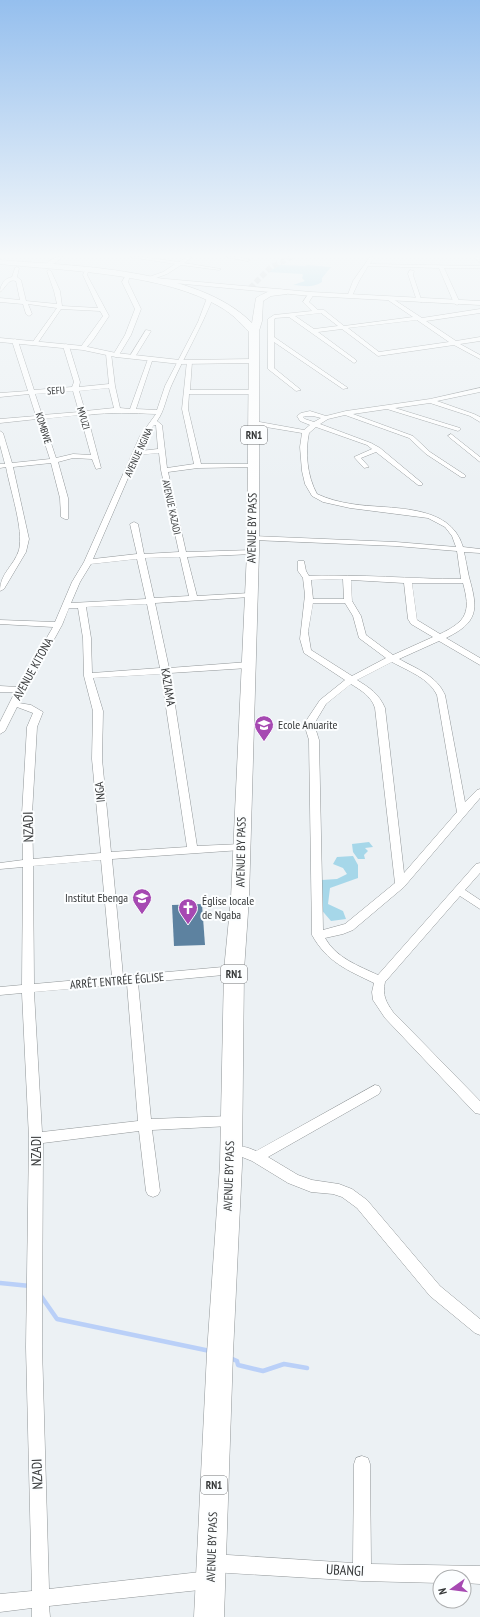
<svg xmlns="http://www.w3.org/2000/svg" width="480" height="1617" font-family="'PT Sans Narrow',sans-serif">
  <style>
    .green { fill: #a6d7e9 }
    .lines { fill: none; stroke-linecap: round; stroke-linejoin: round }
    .stream { stroke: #bad0f8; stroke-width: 4.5 }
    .building { fill: #5d82a0 }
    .minor-tunnel { stroke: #c8cccf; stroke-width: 5.5; stroke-dasharray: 5.5 2.5; stroke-linecap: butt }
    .minor-casing { stroke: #919698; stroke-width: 1 }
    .tertiary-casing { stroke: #919698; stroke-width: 1 }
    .trunk-casing { stroke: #919698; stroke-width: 1 }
    .minor { fill: #fff; fill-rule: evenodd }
    .tertiary { fill: #fff; fill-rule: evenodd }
    .trunk { fill: #fff; fill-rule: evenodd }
    .labels { text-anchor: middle; stroke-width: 4; stroke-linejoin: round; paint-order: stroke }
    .far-street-label { font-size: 10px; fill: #363839; stroke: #fcfeff }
    .shield { fill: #fcfeff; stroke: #717374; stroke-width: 1 }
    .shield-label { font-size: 11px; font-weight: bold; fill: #363839 }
    .street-label { font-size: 12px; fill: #363839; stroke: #fcfeff }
    .poi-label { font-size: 12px; fill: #363839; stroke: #fcfeff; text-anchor: start }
    .near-street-label { font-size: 14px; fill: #363839; stroke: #fcfeff }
  </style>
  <rect width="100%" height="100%" fill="#ecf1f4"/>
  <path class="green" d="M280,265L305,266L307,265L331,267L322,278V282C313,288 304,286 293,285L305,281L302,278L303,275L302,274L268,272Z
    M369,842L373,847L365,848L368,851L364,855L365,859H358L353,852L352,844Z
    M353,856L358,865V878L330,888L328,904L343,911L346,919L331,921L319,907L322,880L337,879L347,874L343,868L333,864L337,857Z"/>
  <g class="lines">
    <path class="stream" d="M0,1283L30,1286
      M41,1296L57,1319L210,1351
      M230,1358L237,1361L238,1365L263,1371L284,1364L307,1368"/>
  </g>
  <path class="building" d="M202,904L205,945L174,946L172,905Z"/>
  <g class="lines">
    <path class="minor-tunnel" d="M250,288L271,267L292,257"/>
    <g class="minor-casing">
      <path id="minor" d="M57,257H63L49,267H45L49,261Z
        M130,257H143L179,262L187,257H192L184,263L221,269L219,270L181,265L167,274L148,281L146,280V278L163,272L175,264Z
        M226,257H238L250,260L248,261Z
        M370,257H374L370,264L480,266V268H444L460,303L457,305L454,303L439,268L368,266L359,281L352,296L347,297L353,281Z
        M474,257H479L480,262Z
        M17,267L19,268L17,277L21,280L26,301L57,304L54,291L47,271L49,270L51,271L60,291L62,306L98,308L83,275L84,272H88L87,275L109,316L93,340L85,349L80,348L103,316L100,311L61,309L37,344H33L32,343L57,308L28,304L32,314L29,316L26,314L23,304L0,302V298L20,300L16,281C8,278 6,288 0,292C0,285 5,278 12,277L15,268Z
        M410,270L414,271L413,275L422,302L417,301L408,274Z
        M126,275L130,276L128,282L141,309L131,335L119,355L116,357L113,355L125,335L135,309L122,282Z
        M309,293L314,294L309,302L318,310H324L344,326L413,317L388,300L387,299L390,297L422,318L480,309V313L426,321L456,341L480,337V341L460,344L480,355V359L454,345L378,356L342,329L318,332L356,360V362L354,363L289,317L275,318L274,320V337L348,388L343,389L274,342V368L301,390L296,391L268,369V319L274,315L312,311L303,302ZM321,313L338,326L314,329L295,316ZM417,320L449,342L379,352L348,328Z
        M210,296L213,298C201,328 185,355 172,384C166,397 165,410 157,421L162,425L167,468L194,464L182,409L187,361L192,362L190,390H254L257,392L254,394H189L188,409L201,464H253L256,466L255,467L198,468L168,472L186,552L253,550L257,552L253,554L187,557L197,596L250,593L254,595L250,597L155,603L169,668L248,662L252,665L248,668L170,673L197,846L241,844L246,847L241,850L112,859L123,976L234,966L238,967L240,970L238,973L234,974L138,983L151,1119L230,1116L235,1117L236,1121L235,1125L230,1126L152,1130L160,1191L158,1195L153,1197L148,1195L146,1191L139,1131L43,1143L42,1347L49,1589L209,1571L215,1574L218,1580L215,1586L209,1589L49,1606L50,1617H32V1608L0,1612V1594L32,1591L26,1347L29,1138L22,993L0,995V987L22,985L23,867L0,869V863L23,860L22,814L27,727L33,713L17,707L5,731L0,734V722L15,692H0V686L18,687L53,627L0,624V620L55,622L72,582L84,562L140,436L156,414C132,413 111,412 87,415L101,468L96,469L92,459L73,458L58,462L68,498V519H65L61,517L60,498L51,463L13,467L29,539L26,552L4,589L0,591C0,573 14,566 19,550C24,530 10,489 6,467L0,468V464H5L0,445V431L3,433L12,463L50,459L37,419L0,423V419L36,416L29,394L0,397V393L28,391L12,341L15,339L18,341L34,390L72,387L74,382L63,346L66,344L69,346L80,382L79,387L109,384L106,354L111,353L115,386L120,408L130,409L148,359L153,358L136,409L157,410L165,386L198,322L207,298ZM109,388L114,408L85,411L79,391ZM73,391L79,412L42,415L35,394ZM80,415L91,455L73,454L56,458L43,419ZM154,425H156L158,449L140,451L146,436ZM159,453L161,470L179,552L144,554L138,524L134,522L130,524L137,554L93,559L138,455ZM180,557L189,596L154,598L145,558ZM137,559L146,599L71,603L80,582L91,564ZM147,604L160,668L92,673L91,638L86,607ZM69,608H78L83,638L84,676L93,711L92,759L101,853L33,859L32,814L37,727L43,712L31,705L19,703L62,625ZM161,674L187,847L111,852L102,759L103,711L93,678ZM101,860L112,977L34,984L33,866ZM127,984L138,1121L42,1132L34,992Z
        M146,330L151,331L135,357H131L130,356Z
        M480,388V392L437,401L474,414L480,417V422L470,416L430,403L395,408L460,428L461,429L458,431L387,409L353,414L413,436L430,452L465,475V477H461L426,454L409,438L345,415L328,419L320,424L371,443L380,448L422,483V485H418L376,452L361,458L369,467L364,468L354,457L372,449L367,445L316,427L309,433C305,452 307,476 317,494C328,499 339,502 352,504C389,510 450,502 463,547L480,549V553L464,552C466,560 467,569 469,577C478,609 479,622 446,638L480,658V665L439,641L399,659C417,669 437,676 445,695L465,802L477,790L480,789V798L404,887L353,930L343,934L325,938C336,958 359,966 378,975L476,864L480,863V873L465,890L480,900V909L460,896L385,982C382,995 386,1002 393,1012L480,1101V1114L475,1113L385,1018L373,1000L372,992L374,983C347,970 327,962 312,935L309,740L304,724L320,700L345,680L304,653L300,639L305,595L303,578L298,571V561H304L306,571L309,576C360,574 411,579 461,579L457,551L396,546L252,540L248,538L252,536L396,542L456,547L452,536L445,527L428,518L350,508L323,502L312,496L305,484L302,471L300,447L302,433L254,425L251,423L254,421L304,430L310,425L300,421L297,416L301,413L310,411L326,416L346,411L430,399ZM305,416H313L321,418L314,422L305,419L303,417ZM343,579L344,599H313L311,580ZM351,580L404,583L408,619L411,624L433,637L393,655L366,635L361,616L352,601ZM412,583H463C471,612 467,621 440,634L417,620ZM313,603H345L353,616L359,638L386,658L352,676L311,650L308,632ZM392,662C408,671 429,678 437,695L457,812L404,873L385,708C379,694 370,688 357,680ZM351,684C362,691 371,696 375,708L395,883L345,924L323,930L319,740L314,724L326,704Z
        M451,434L480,457V462L449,437L448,436Z
        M375,1085L379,1086L381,1090L379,1094L268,1157L298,1175L312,1180L339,1184L352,1189L367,1200L440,1286L480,1319V1335L475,1333L430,1296L357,1208L342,1197L333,1194L311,1192L288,1183L252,1161L242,1157L233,1163L228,1161L226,1157L230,1148C241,1145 247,1147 256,1151Z
        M362,1456L368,1458L370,1464L371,1564L480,1566V1584L464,1583V1577H440V1583L362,1581L212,1572L206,1569L203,1563L206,1557L212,1554L353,1563L354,1464L356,1458Z"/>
    </g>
    <g class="tertiary-casing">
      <path id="tertiary" d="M155,278L311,292L480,301V305L311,296L153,281L152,280Z
        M0,338L83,346L116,353L180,360L254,359L258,361L254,363L180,364L116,357L83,350L0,342Z"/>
    </g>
    <g class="trunk-casing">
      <path id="trunk" d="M0,260C74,266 198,268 252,323L256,298C264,293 280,285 288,292L287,294L271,296L263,301L262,321L259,331V552L249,898L244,970L242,1165L233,1353L224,1617H194L207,1353L220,1165L224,970L231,898L247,552L249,332C241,323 232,314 222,308C165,273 66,271 0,264Z"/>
    </g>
    <use href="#minor" class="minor"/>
    <use href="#tertiary" class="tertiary"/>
    <use href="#trunk" class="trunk"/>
  </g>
  <linearGradient id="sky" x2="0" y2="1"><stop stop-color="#95bfee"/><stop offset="0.53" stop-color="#f6f9fa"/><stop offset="1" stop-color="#f6f9fa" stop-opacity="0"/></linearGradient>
  <rect width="480" height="483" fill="url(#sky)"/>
  <defs>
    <g id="school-pin" transform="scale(1)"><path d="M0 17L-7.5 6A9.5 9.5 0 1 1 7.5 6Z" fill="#a649b2" stroke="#fcfeff"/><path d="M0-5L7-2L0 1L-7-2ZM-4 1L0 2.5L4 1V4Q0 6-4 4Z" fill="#fff"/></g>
    <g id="church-pin" transform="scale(1)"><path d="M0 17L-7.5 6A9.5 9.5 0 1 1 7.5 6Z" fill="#a649b2" stroke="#fcfeff"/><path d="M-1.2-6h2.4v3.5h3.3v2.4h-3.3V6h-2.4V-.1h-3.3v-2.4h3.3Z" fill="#fff"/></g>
  </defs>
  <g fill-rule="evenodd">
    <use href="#school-pin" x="264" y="725"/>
    <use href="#school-pin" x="142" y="898"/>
    <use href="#church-pin" x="188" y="908"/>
  </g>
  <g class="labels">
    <g class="far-street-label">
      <text transform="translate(56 390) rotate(-4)" y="4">SEFU</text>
      <text transform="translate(84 418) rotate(73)" y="4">MVUZI</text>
      <text transform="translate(44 428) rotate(73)" y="4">KOMBWE</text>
      <text transform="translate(138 452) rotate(-65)" y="4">AVENUE NGINA</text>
      <text transform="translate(172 507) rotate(78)" y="4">AVENUE KAZADI</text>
    </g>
    <g class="shield">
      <rect x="241" y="426" width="26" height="18" rx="3"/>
      <rect x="221" y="965" width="26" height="18" rx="3"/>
      <rect x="201" y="1476" width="26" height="18" rx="3"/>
    </g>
    <g class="shield-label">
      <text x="254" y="439">RN1</text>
      <text x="234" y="978">RN1</text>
      <text x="214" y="1489">RN1</text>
    </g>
    <g class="street-label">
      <text transform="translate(252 528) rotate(-89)" y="4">AVENUE BY PASS</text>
      <text transform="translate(33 669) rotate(-61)" y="4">AVENUE KITONA</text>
      <text transform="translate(168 687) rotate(81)" y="4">KAZIAMA</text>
      <text transform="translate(100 792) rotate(-95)" y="4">INGA</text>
      <text transform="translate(241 852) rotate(-89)" y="4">AVENUE BY PASS</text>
      <text transform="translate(117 981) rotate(-5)" y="4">ARRÊT ENTRÉE ÉGLISE</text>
      <text transform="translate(229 1176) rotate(-88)" y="4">AVENUE BY PASS</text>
      <text transform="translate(212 1547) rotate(-88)" y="4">AVENUE BY PASS</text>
    </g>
    <g class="poi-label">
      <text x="278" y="729">Ecole Anuarite</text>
      <text x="128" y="902" text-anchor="end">Institut Ebenga</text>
      <text x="202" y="905">Église locale<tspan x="202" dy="14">de Ngaba</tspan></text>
    </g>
    <g class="near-street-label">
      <text transform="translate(28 827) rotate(-91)" y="5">NZADI</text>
      <text transform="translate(36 1151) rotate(-90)" y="5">NZADI</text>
      <text transform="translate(37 1474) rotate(-92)" y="5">NZADI</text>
      <text transform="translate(345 1570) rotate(3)" y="5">UBANGI</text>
    </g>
  </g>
  <g transform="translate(452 1589) rotate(256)"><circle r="19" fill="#fcfeff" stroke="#adafb0"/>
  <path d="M0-3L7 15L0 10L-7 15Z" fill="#a649b2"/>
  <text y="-6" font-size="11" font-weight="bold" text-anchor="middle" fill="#363839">N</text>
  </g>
</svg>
